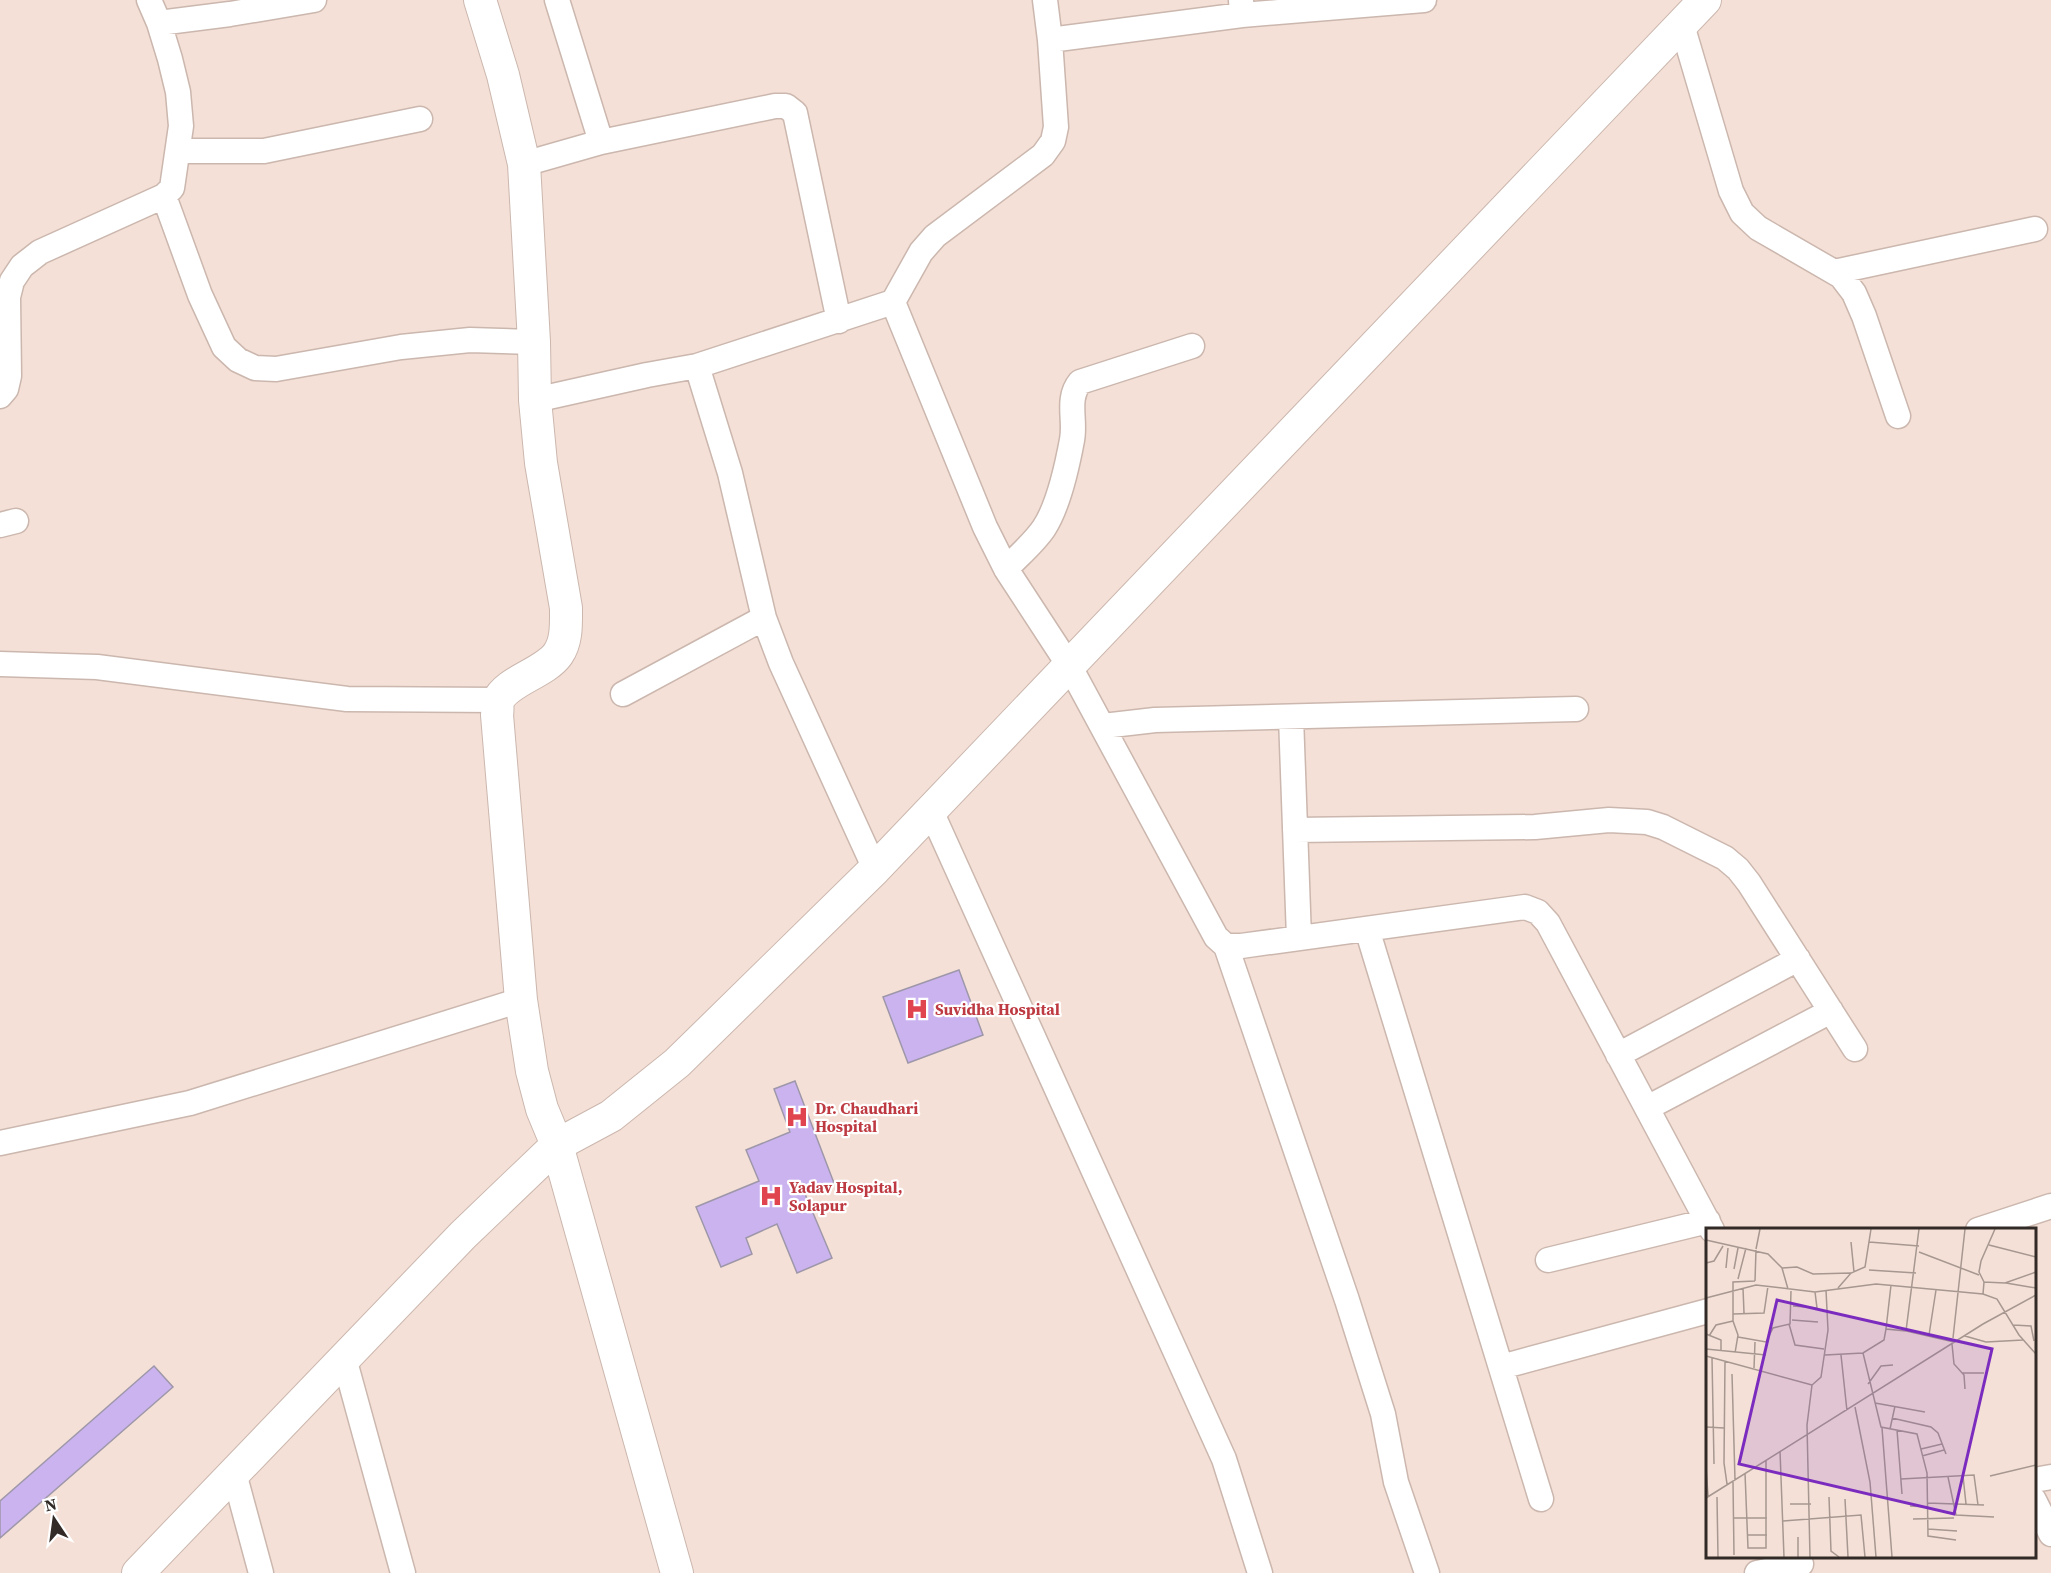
<svg xmlns="http://www.w3.org/2000/svg" width="2051" height="1573" font-family="'Source Serif 4',serif">
  <style>
    .building { fill: #cbb3f0; stroke: #9e97a9; stroke-width: 1.5 }
    .lines { fill: none; stroke-linecap: round; stroke-linejoin: round }
    .minor-casing { stroke: #cbb7ae; stroke-width: 27 }
    .major-casing { stroke: #cbb7ae; stroke-width: 34 }
    .minor { stroke: #fff; stroke-width: 24 }
    .major { stroke: #fff; stroke-width: 32 }
    .labels { text-anchor: middle; stroke-width: 4.5; stroke-linejoin: round; paint-order: stroke }
    .health-label { font-size: 16px; font-weight: bold; fill: #be3a42; stroke: #fff; text-anchor: start }
    .inset-road { fill: none; stroke: #a69790; stroke-width: 1.5 }
    .view { fill: #7b2cbf; fill-opacity: 0.15; stroke: #7b2cbf; stroke-width: 3 }
    .inset-edge { fill: none; stroke: #312a26; stroke-width: 3 }
  </style>
  <rect width="100%" height="100%" fill="#f4e0d6"/>
  <path class="building" d="M959,970L983,1035L908,1063L883,997Z
    M795,1081L834,1183L805,1194L832,1258L797,1273L777,1224L746,1238L752,1254L721,1267L696,1207L759,1181L746,1150L790,1132L774,1089Z
    M154,1366L173,1387L0,1538V1501Z"/>
  <g class="lines">
    <g class="minor-casing">
      <path id="minor" d="M557,0L601,142
        M1045,0L1050,40L1242,15
        M1241,0L1242,15L1424,0
        M159,23L230,14L314,0
        M1682,25L1731,191L1742,213L1758,228L1841,276L1854,293L1864,316L1898,416
        M178,151H264L420,119
        M524,164L601,142L775,106H786L795,113L839,321
        M164,196L200,295L224,347L238,360L255,368L276,369L401,347L470,340L534,342
        M1834,272L2035,229
        M893,302L985,527L1006,569L1070,667L1216,937L1226,946H1241L1525,907L1538,912L1548,923L1712,1230
        M697,366L730,473L764,618L781,663L875,869
        M0,396L6,389L9,376L8,297L12,281L22,266L40,252L164,196L172,188L181,126L178,92L170,59L159,23L149,0
        M535,400L647,375L697,366L893,302L921,252L935,236L1043,155L1053,141L1056,127L1050,40
        M0,525L16,521
        M1006,569C1018,556 1034,543 1044,528C1059,505 1067,467 1072,440C1076,420 1066,399 1080,382L1192,346
        M0,664L97,667L347,699L498,700
        M623,694L764,618
        M1291,717L1299,938
        M1103,726L1155,720L1576,709
        M931,811L1224,1459L1260,1573
        M1295,830L1535,827L1609,820L1647,822L1663,827L1725,858L1738,869L1749,883L1855,1049
        M1367,929L1541,1499
        M1226,946L1347,1300L1383,1414L1396,1482L1427,1573
        M1618,1055L1798,959
        M1647,1108L1831,1011
        M0,1143L190,1103L521,1000
        M1978,1230L2051,1206
        M1548,1260L1708,1221
        M344,1358L403,1573
        M1501,1367L1708,1311
        M234,1473L261,1573
        M2034,1480L2051,1477
        M2034,1500L2051,1534
        M1757,1573L1801,1564"/>
    </g>
    <g class="major-casing">
      <path id="major" d="M480,0L503,75L524,164L534,342L535,400L541,463L566,608C566,624 567,641 558,654C545,673 506,681 498,701C497,704 498,711 497,715L521,1000L532,1071L542,1109L557,1145L677,1573
        M138,1573L463,1235L557,1145L611,1116L677,1063L875,869L1705,0"/>
    </g>
    <use href="#minor" class="minor"/>
    <use href="#major" class="major"/>
  </g>
  <defs>
    <g id="hospital-bare" transform="scale(1.8)"><path d="M-5-5h3v3.5h4V-5h3V5h-3V1.5h-4V5h-3Z" fill="#e0444e" stroke="#fff" stroke-width="2.5" paint-order="stroke"/></g>
  </defs>
  <g fill-rule="evenodd">
    <use href="#hospital-bare" x="917" y="1009"/>
    <use href="#hospital-bare" x="797" y="1117"/>
    <use href="#hospital-bare" x="771" y="1196"/>
  </g>
  <g class="labels">
    <g class="health-label">
      <text x="935" y="1015">Suvidha Hospital</text>
      <text x="815" y="1114">Dr. Chaudhari<tspan x="815" dy="18">Hospital</tspan></text>
      <text x="789" y="1193">Yadav Hospital,<tspan x="789" dy="18">Solapur</tspan></text>
    </g>
  </g>
  <g transform="translate(1706 1228)">
    <rect width="330" height="330" fill="#f4e0d6"/>
    <path class="inset-road" d="M213,1L200,103L248,114M0,12L62,26L76,40L82,61M145,14L148,44M163,14L213,18M283,17L330,29M50,21L54,1M213,24L273,47M0,35L8,33L17,18M20,40L22,20M76,40L91,39L107,46L145,45M28,41L32,20M163,42L210,45M32,51L40,20M49,53L50,22M278,54L273,44L275,33L289,1M300,55L330,60M185,57L180,101L200,103M37,60L38,85M132,60L145,45L159,39L165,1M277,66L278,54L299,55L330,44M0,70L50,57L109,64L170,56L277,66L291,71L313,107L330,126M87,78L111,80L109,64M27,86L58,85L62,58M86,92L112,94M83,96L89,117L118,121M307,97L325,98L328,113M0,106L15,112V123M223,107L230,62M3,108L10,97L27,93M259,108L280,114L317,112M32,109L60,114L67,100L84,96L85,63M247,110L259,1M246,116L248,136L258,147L259,161M0,121L60,127M29,125L32,107L27,93V54L49,53M157,125L175,199L211,206L221,245L222,308L250,312M119,127L157,125L178,112L180,101M135,127L141,183M0,128L106,157M6,130L8,236M19,133L18,235L21,256M48,140L49,114M256,145H278M26,146L29,252M162,156L175,138L187,137M169,175L219,184M149,179L164,254L170,329M186,190L225,199L232,205L240,226M0,199L18,200M176,200L186,329M184,201L189,178M191,202L196,266M215,221L236,216M74,223L78,329M216,228L238,222M0,239L2,268M39,245L42,320H60V232M257,248L260,276M284,248L330,237M242,249L250,287L288,289M195,251L268,247L272,277M27,254L28,327M11,269L12,329M123,269L125,323L133,329M0,270L277,96L330,67M139,271L142,329M221,275L278,277M84,276H105M204,278L222,279M28,290H61M207,291L248,290M77,293L155,287L159,329M222,301L251,303M42,307H61M92,309V329M104,329L101,197L106,157L115,149L122,102L120,62"/>
    <path class="view" d="M71,72L286,121L248,286L33,236Z"/>
    <rect width="330" height="330" class="inset-edge"/>
  </g>
  <g transform="translate(54 1519) rotate(347)" stroke="#ffffff" stroke-width="4.5" paint-order="stroke">
  <path d="M0-4.5L10 22L0 15L-10 22Z" fill="#312a26"/>
  <text y="-9" font-size="16" font-weight="bold" text-anchor="middle" fill="#312a26">N</text>
  </g>
</svg>
